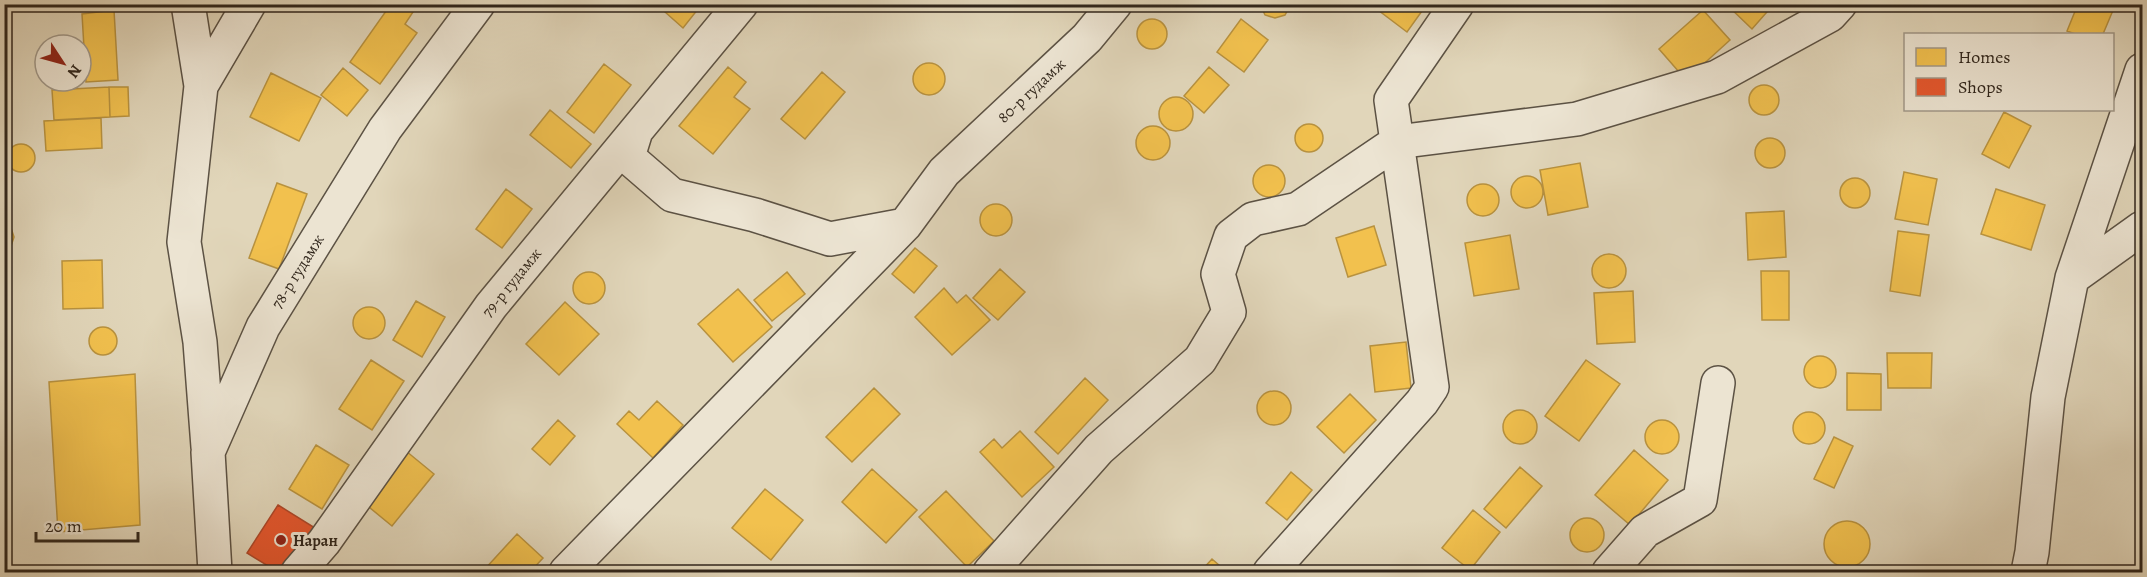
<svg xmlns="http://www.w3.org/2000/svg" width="2147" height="577" font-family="Alegreya,serif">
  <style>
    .homes { fill: #f2c14e; stroke: #b8923f; stroke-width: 1.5 }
    .shops { fill: #e4572e; stroke: #ae4829; stroke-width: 1.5 }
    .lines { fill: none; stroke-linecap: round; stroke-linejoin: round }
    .minor-casing { stroke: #5c5244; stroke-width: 36 }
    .minor { stroke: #ece4d2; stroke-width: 33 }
    .poi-dot { fill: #8f2418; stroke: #ece4d2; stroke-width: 2 }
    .labels { text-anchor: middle; stroke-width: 6; stroke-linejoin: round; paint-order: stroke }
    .street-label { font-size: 16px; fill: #30261c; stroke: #ece4d2 }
    .poi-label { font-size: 16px; font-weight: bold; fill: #30261c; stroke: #ece4d2; text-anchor: start }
  </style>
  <rect width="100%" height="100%" fill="#e1d6ba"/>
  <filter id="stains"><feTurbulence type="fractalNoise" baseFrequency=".00333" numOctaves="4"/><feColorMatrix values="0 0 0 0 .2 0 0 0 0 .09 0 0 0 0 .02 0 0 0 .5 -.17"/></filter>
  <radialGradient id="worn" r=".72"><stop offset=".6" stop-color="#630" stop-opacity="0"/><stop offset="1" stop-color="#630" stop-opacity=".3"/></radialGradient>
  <path class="homes" d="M391,4H408L415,9L405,24L417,33L380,84L350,62Z
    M656,4H702L683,28Z
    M1260,4H1291L1285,15L1275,18L1265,15Z
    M1370,4H1427L1407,32Z
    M1726,4H1774L1752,29Z
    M2078,4H2105L2114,8L2103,34H2075L2067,31Z
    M114,10L118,80L86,82L82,14Z
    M1703,10L1730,40L1686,80L1659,49Z
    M1241,19L1268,40L1244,72L1217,52Z
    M1137 34a15 15 0 1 1 30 0a15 15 0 1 1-30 0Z
    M913 79a16 16 0 1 1 32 0a16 16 0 1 1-32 0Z
    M604,64L631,85L594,133L567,112Z
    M728,67L746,82L734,97L750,109L713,154L679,126Z
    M1209,67L1229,85L1204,113L1184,96Z
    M343,68L368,90L347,116L321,95Z
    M822,72L845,92L805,139L781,119Z
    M271,73L321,98L299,141L250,117Z
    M1749 100a15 15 0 1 1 30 0a15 15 0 1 1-30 0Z
    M109,87L110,117L54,120L52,90Z
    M109,87H128L129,116L110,117Z
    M1159 114a17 17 0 1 1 34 0a17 17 0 1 1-34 0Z
    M550,110L591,144L571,168L530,135Z
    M2004,112L2031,126L2009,168L1982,154Z
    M101,118L102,148L46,151L44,121Z
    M1295 138a14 14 0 1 1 28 0a14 14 0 1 1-28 0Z
    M1136 143a17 17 0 1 1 34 0a17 17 0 1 1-34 0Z
    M1755 153a15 15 0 1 1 30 0a15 15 0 1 1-30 0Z
    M7 158a14 14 0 1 1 28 0a14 14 0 1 1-28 0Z
    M1580,163L1588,207L1548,215L1540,170Z
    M1253 181a16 16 0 1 1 32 0a16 16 0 1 1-32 0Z
    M1904,172L1937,179L1928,225L1895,219Z
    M1511 192a16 16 0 1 1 32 0a16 16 0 1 1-32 0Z
    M1840 193a15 15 0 1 1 30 0a15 15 0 1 1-30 0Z
    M277,183L307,194L279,269L249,258Z
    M1467 200a16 16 0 1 1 32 0a16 16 0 1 1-32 0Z
    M506,189L532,209L502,248L476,229Z
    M1996,189L2045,205L2031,250L1981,234Z
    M980 220a16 16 0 1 1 32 0a16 16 0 1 1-32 0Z
    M1784,211L1786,257L1748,260L1746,213Z
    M4,224L11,228L14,237L11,246L4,251Z
    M1374,226L1386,265L1348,277L1336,238Z
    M1898,231L1929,235L1920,296L1890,291Z
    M1510,235L1519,289L1474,296L1465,243Z
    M915,248L937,266L914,293L892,274Z
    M1592 271a17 17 0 1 1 34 0a17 17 0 1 1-34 0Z
    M102,260L103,308L63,309L62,261Z
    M1000,269L1025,292L998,320L973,298Z
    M1761,271H1789V320H1762Z
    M573 288a16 16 0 1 1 32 0a16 16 0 1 1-32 0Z
    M787,272L805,294L772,321L754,300Z
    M944,288L957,303L966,295L990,320L952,355L915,317Z
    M738,289L772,327L733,362L698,324Z
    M1633,291L1635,342L1597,344L1594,293Z
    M416,301L445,317L422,357L393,340Z
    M565,302L599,334L559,375L526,344Z
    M353 323a16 16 0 1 1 32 0a16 16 0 1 1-32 0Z
    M89 341a14 14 0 1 1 28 0a14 14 0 1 1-28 0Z
    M1406,342L1411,388L1375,392L1370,346Z
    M1887,353H1932L1931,388H1888Z
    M1804 372a16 16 0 1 1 32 0a16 16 0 1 1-32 0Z
    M371,360L404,381L372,430L339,409Z
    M1586,360L1620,384L1579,441L1545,416Z
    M1847,373L1881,374V410H1847Z
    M135,374L140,525L58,532L49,382Z
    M1085,378L1108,400L1058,454L1035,432Z
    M874,388L900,414L852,462L826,437Z
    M1257 408a17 17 0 1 1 34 0a17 17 0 1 1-34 0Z
    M1350,394L1376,420L1344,453L1317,427Z
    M657,401L683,425L653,458L617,424L629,411L639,420Z
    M1503 427a17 17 0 1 1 34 0a17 17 0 1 1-34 0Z
    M1793 428a16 16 0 1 1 32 0a16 16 0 1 1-32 0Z
    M558,420L575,436L550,465L532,449Z
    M1645 437a17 17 0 1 1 34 0a17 17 0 1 1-34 0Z
    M1020,431L1054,467L1022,497L980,452L994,439L1002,448Z
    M1834,437L1853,446L1834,488L1814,479Z
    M316,445L349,465L322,509L289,489Z
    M1634,450L1668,480L1630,525L1595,495Z
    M406,451L434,474L392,526L364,503Z
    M1520,467L1542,486L1506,528L1484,509Z
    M872,469L917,510L886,543L842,502Z
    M1291,472L1312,490L1287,520L1266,503Z
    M765,489L803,520L771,560L732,528Z
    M946,491L994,541L967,567L919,517Z
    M1473,510L1500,532L1470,570L1442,548Z
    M1570 535a17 17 0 1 1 34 0a17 17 0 1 1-34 0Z
    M1824 544a23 23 0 1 1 46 0a23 23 0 1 1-46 0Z
    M517,534L543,558L530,572H486L484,570Z
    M1212,559L1227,572H1200Z"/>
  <path class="shops" d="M278,505L315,528L286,572H278L247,553Z"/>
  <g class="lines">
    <g class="minor-casing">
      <path id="minor" d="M188,4L201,86L184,242L200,342L208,447
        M201,86L249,4
        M636,131L628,157L672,195L755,215L830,239L905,225
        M2072,278L2142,228
        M215,572L208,452L263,327L385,129L478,4
        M298,572L324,542L491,306L741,4
        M566,572L905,225L944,172L1087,38L1115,4
        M990,572L1099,449L1200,360L1229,312L1218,274L1231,236L1253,219L1298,209L1397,142L1577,119L1717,77L1830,15L1840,4
        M1270,572L1422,402L1432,387L1391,100L1457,4
        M1609,572L1645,531L1700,500L1718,383
        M2028,572L2032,552L2048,397L2072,278L2142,70"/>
    </g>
    <use href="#minor" class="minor"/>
  </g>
  <circle class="poi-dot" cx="281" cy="540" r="6"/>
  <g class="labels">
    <g class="street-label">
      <text transform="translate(1031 90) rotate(-43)" y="6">80-р гудамж</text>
      <text transform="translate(297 271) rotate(-58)" y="6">78-р гудамж</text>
      <text transform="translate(511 282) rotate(-51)" y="6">79-р гудамж</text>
    </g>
    <g class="poi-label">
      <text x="293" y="546">Наран</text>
    </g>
  </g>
  <rect width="2147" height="577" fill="none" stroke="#e1d6ba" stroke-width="24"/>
  <rect x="6" y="6" width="2135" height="565" fill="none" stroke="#30261c" stroke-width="3"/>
  <rect x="12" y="12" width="2123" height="553" fill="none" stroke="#30261c" stroke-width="1.5"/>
  <rect x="1904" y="33" width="210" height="78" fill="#ece4d2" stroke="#a19889" stroke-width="1.5"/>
  <rect x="1916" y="48" width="30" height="18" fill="#f2c14e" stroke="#a19889" stroke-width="1.5"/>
  <text x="1958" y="63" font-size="18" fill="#30261c">Homes</text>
  <rect x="1916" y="78" width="30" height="18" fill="#e4572e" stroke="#a19889" stroke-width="1.5"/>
  <text x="1958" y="93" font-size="18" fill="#30261c">Shops</text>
  <g transform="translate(63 63) rotate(126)"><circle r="28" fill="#ece4d2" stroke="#a19889" stroke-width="1.5"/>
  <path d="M0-4.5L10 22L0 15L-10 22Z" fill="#8f2418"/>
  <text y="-9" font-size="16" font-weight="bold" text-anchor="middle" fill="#30261c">N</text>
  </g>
  <path d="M36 532v9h102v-9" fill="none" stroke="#30261c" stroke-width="3"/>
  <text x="45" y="532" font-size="18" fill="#30261c" stroke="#ece4d2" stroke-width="4.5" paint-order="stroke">20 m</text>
  <rect width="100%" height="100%" filter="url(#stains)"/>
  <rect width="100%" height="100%" fill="url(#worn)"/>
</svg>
